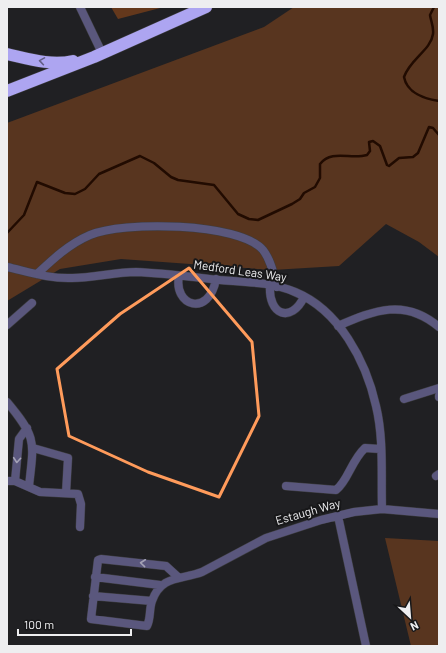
<svg xmlns="http://www.w3.org/2000/svg" width="446" height="653" font-family="Barlow,sans-serif">
  <style>
    .green { fill: #58351f }
    .forest { fill: #64381c }
    .lines { fill: none; stroke-linecap: round; stroke-linejoin: round }
    .stream { stroke: #210b01; stroke-width: 2.5 }
    .minor-casing { stroke: #3d3d40; stroke-width: 9 }
    .highway-casing { stroke: #3d3d40; stroke-width: 13 }
    .minor { stroke: #5a577d; stroke-width: 8 }
    .highway { stroke: #ada5f1; stroke-width: 12 }
    .oneway { stroke: #625e85 }
    .oneway2 { stroke: #a4a2b6 }
    .marked { fill: none; stroke: #ff9b5b; stroke-width: 3; stroke-linejoin: round }
    .labels { text-anchor: middle; stroke-width: 4; stroke-linejoin: round; paint-order: stroke }
    .street-label { font-size: 12px; fill: #eeeef0; stroke: #171719 }
  </style>
  <rect width="100%" height="100%" fill="#202023"/>
  <path class="green" d="M294,7H439V257L419,242L386,224L339,266L272,270L121,259L60,269L7,301V123L264,27Z
    M385,538L439,541V646H411Z"/>
  <path class="forest" d="M111,7H164L118,19Z"/>
  <g class="lines">
    <path class="stream" d="M434,7L430,15C431,22 434,27 433,34C431,50 410,59 404,77C407,93 425,99 439,101
      M7,233L24,215L37,182L65,193L75,194L85,189L99,174L140,156L154,163L171,177L178,180L214,185L238,214L249,219L258,220L292,204L300,199L304,193L315,187L320,178V164C332,149 351,160 367,155L370,151L369,142L373,141L380,146L387,165L389,166L399,158L413,157L418,153L429,127L433,128L439,135"/>
    <g class="minor-casing">
      <path id="minor" d="M80,7L102,53
        M7,267C29,272 50,279 72,278C94,278 114,272 136,272C164,273 192,277 220,280C244,282 272,282 295,292C339,310 366,361 376,406C384,439 381,475 382,509
        M37,274C53,259 69,244 90,235C122,221 239,222 263,250C271,260 274,275 277,287
        M179,276C173,306 209,318 216,279
        M270,285C268,315 291,324 304,297
        M7,325L32,303
        M338,326C375,310 405,298 439,327
        M439,396V397
        M404,399L439,388
        M7,402C37,438 34,441 29,486
        M27,428L19,439L15,481L40,492L78,494L81,504L80,527
        M33,448L68,458L66,493
        M436,476L439,474
        M7,481H15
        M286,486L336,490C348,481 351,461 365,448L380,449
        M338,516L366,646
        M95,577L160,585
        M178,577L166,566L101,559L98,560L91,619L147,626C151,618 149,609 152,601C161,575 181,580 202,572L266,538L321,520L354,512L382,509L439,514
        M93,596L152,601"/>
    </g>
    <g class="highway-casing">
      <path id="highway" d="M7,54C29,59 51,66 73,61
        M7,91L94,57L206,7"/>
    </g>
    <use href="#minor" class="minor"/>
    <use href="#highway" class="highway"/>
  </g>
  <defs><path id="oneway-chevron" d="M-2-3.5L2.5 0L-2 3.5" fill="none" stroke-width="1.6" stroke-linecap="round" stroke-linejoin="round"/></defs>
  <use class="oneway" href="#oneway-chevron" transform="translate(42 61) rotate(-171)"/>
  <g class="oneway2">
    <use href="#oneway-chevron" transform="translate(17 460) rotate(95)"/>
    <use href="#oneway-chevron" transform="translate(143 563) rotate(-174)"/>
  </g>
  <path class="marked" d="M189,268L252,342L259,416L219,497L148,472L69,436L57,369L120,314Z"/>
  <g class="labels">
    <g class="street-label">
      <text transform="translate(240 271) rotate(8)" y="4">Medford Leas Way</text>
      <text transform="translate(308 512) rotate(-16)" y="4">Estaugh Way</text>
    </g>
  </g>
  <rect width="446" height="653" fill="none" stroke="#eeeef0" stroke-width="16"/>
  <g transform="translate(410 617) rotate(154)" stroke="#171719" stroke-width="3" paint-order="stroke">
  <path d="M0-3L7 15L0 10L-7 15Z" fill="#eeeef0"/>
  <text y="-6" font-size="11" font-weight="bold" text-anchor="middle" fill="#eeeef0">N</text>
  </g>
  <path d="M18 629v6h113v-6" fill="none" stroke="#eeeef0" stroke-width="2"/>
  <text x="24" y="629" font-size="12" fill="#eeeef0" stroke="#171719" stroke-width="3" paint-order="stroke">100 m</text>
</svg>
